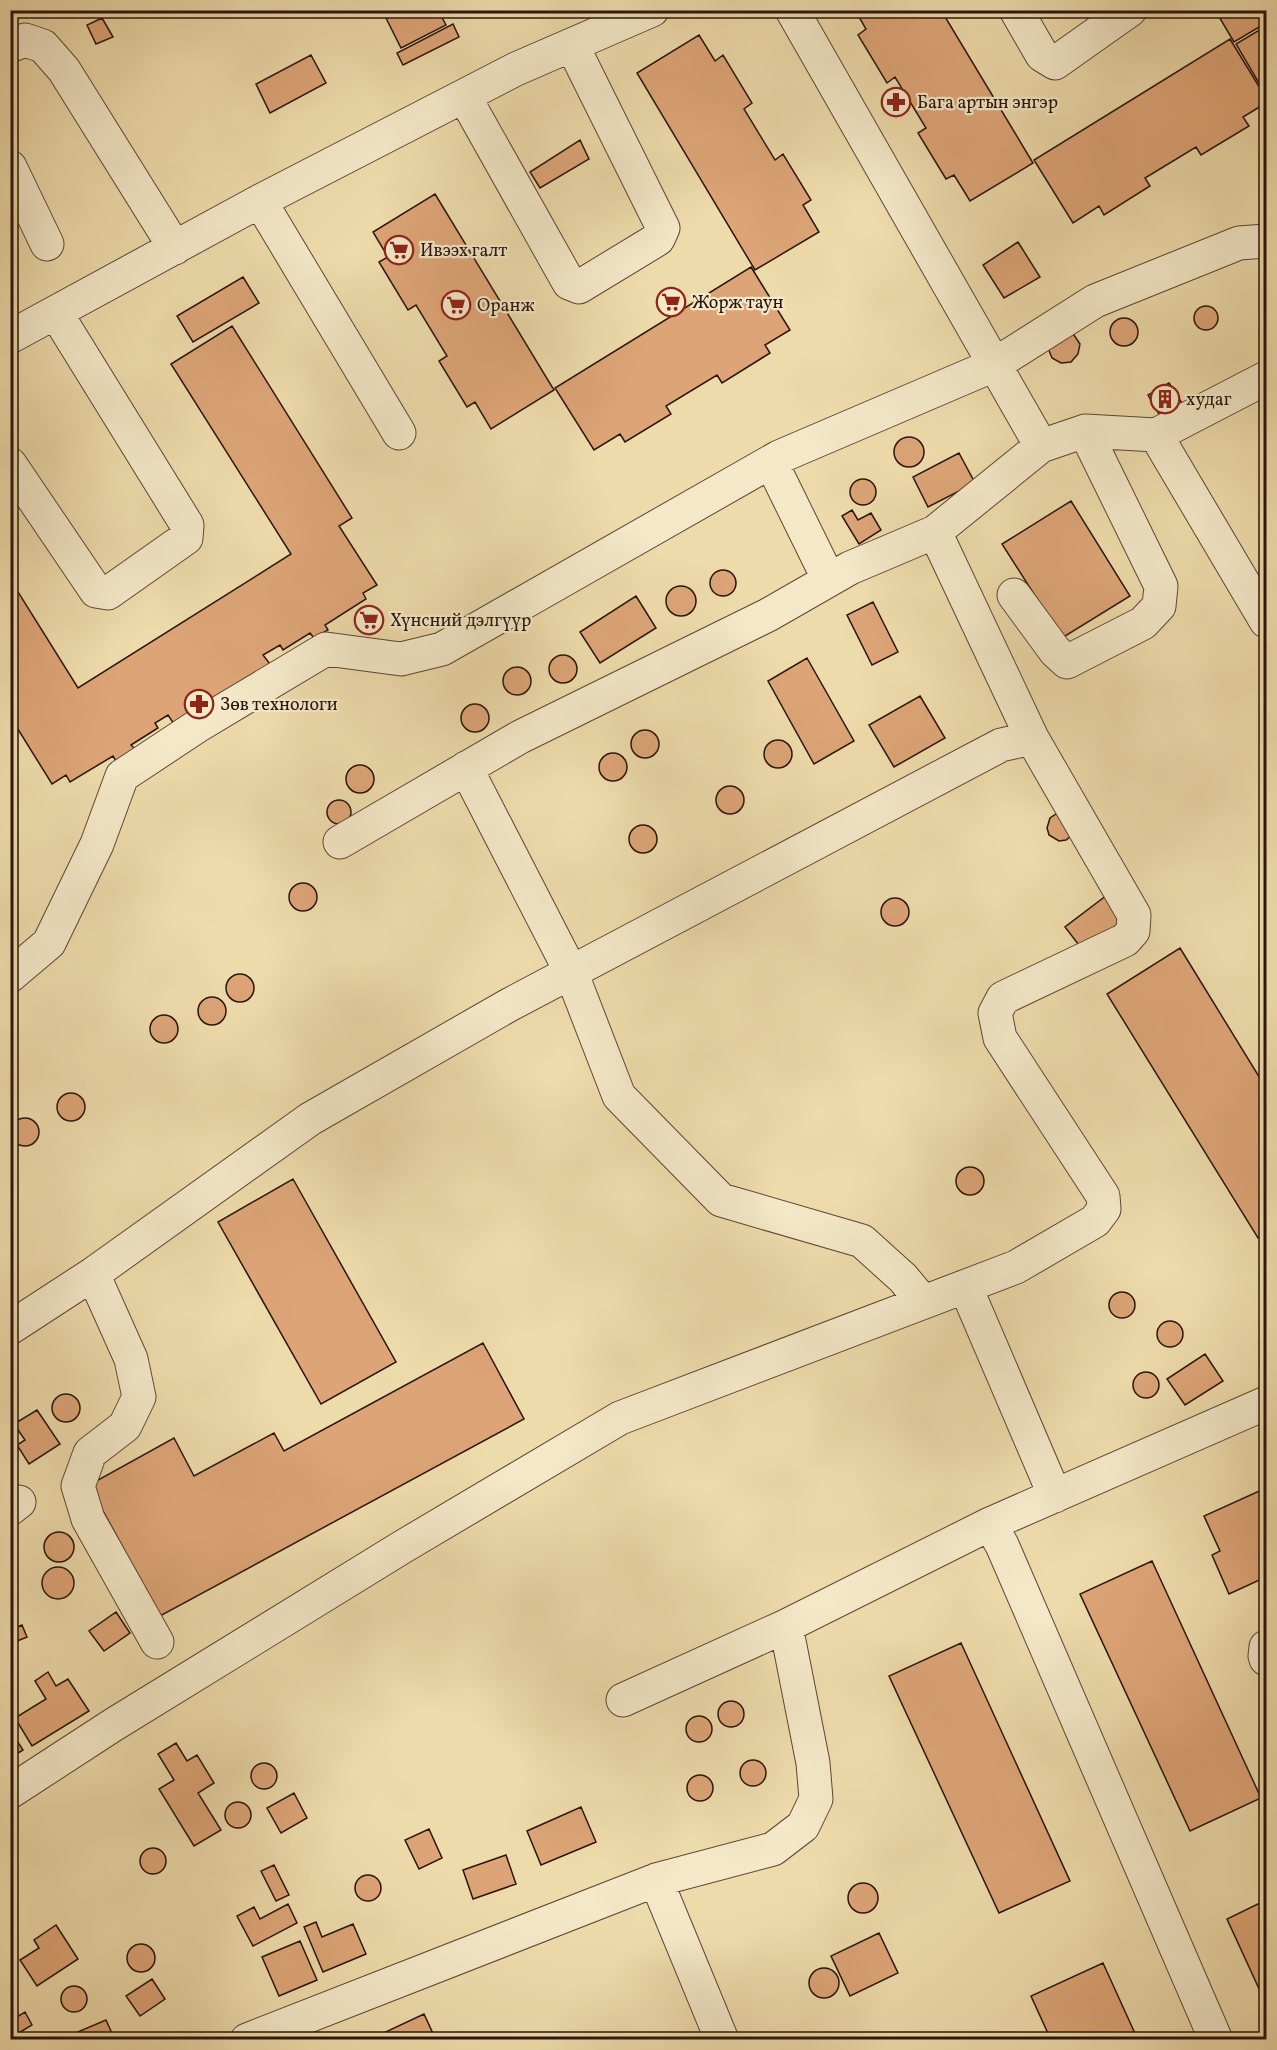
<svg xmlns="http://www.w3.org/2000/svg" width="1277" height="2050" font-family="Vollkorn,serif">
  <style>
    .building { fill: #dda577; stroke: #2a150d; stroke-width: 1.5 }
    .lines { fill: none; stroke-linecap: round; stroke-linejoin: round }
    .minor-casing { stroke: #5b4634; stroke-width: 35 }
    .minor { stroke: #f4e8c8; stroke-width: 33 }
    .labels { text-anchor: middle; stroke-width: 4.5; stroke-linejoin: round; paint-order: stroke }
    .poi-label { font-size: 18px; fill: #2a150d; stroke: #f4e8c8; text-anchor: start }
  </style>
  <rect width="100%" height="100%" fill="#eedbab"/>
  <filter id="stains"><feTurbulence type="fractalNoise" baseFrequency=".00333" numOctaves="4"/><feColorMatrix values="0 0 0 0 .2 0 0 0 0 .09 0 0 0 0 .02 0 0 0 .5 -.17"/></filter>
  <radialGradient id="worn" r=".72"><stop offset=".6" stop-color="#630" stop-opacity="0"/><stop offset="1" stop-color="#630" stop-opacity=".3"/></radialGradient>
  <path class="building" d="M390,10H438L446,25L401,48L384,14Z
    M855,10H941L1033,163L970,201L954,175L946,179L918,133L926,128L895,77L887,83L858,35L866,29Z
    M1215,10H1266V23L1234,42Z
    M102,18L113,37L96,44L87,25Z
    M453,24L459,37L403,65L397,53Z
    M1266,26V95L1236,44Z
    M699,35L715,61L723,55L752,103L744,109L775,160L783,154L811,200L803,205L819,232L755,270L637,73Z
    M1230,39L1266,98V103L1243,117L1249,126L1201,155L1196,147L1145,178L1150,186L1104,215L1099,206L1073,223L1034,160Z
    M311,55L326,83L270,113L256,84Z
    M580,140L589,159L540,188L530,172Z
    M435,194L554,390L491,429L475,402L467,407L439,361L447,356L416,305L408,310L379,262L388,257L373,232Z
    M1018,242L1040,277L1004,298L983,265Z
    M751,267L790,330L765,345L770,353L722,383L717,375L666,406L671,414L625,442L620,434L594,450L555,388Z
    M243,277L259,303L193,342L177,316Z
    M1194 318a12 12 0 1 1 24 0a12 12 0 1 1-24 0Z
    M1110 332a14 14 0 1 1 28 0a14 14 0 1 1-28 0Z
    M232,326L352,518L339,526L377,585L363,593L366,599L325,625L328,630L314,638L310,633L283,650L280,645L263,655L270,664L174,724L168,715L155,723L158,728L131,745L135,749L116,761L113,756L70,782L66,775L52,784L16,726L10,729V579L78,688L291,554L171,364Z
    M1069,332L1074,335L1080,344L1078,354L1071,362L1061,363L1052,358L1048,348Z
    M1169,383L1182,403L1160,416L1148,395Z
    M894 452a15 15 0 1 1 30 0a15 15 0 1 1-30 0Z
    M959,453L975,483L928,507L913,477Z
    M850 492a13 13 0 1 1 26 0a13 13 0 1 1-26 0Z
    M1071,501L1130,596L1062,638L1002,544Z
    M852,510L858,520L871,513L881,530L859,544L842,516Z
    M710 583a13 13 0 1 1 26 0a13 13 0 1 1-26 0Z
    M666 601a15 15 0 1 1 30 0a15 15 0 1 1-30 0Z
    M636,596L656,628L600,663L580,632Z
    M873,602L898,652L872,665L847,615Z
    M549 669a14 14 0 1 1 28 0a14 14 0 1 1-28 0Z
    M807,658L854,741L814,764L768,681Z
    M503 681a14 14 0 1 1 28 0a14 14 0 1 1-28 0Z
    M920,696L945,738L894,767L869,725Z
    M461 718a14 14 0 1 1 28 0a14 14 0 1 1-28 0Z
    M631 744a14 14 0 1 1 28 0a14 14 0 1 1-28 0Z
    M764 754a14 14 0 1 1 28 0a14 14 0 1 1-28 0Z
    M599 767a14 14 0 1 1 28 0a14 14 0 1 1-28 0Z
    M346 779a14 14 0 1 1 28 0a14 14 0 1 1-28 0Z
    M716 800a14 14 0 1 1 28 0a14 14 0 1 1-28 0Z
    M327 812a12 12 0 1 1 24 0a12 12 0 1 1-24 0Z
    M1059,812L1072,835L1066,840L1059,841L1049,835L1047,828L1050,818Z
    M629 839a14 14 0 1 1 28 0a14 14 0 1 1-28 0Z
    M289 897a14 14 0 1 1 28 0a14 14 0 1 1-28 0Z
    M1111,892L1131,918L1085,953L1065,927Z
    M881 912a14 14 0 1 1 28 0a14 14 0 1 1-28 0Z
    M1180,948L1266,1088V1232L1258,1238L1107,994Z
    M226 988a14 14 0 1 1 28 0a14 14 0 1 1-28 0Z
    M198 1011a14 14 0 1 1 28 0a14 14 0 1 1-28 0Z
    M150 1029a14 14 0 1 1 28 0a14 14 0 1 1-28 0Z
    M57 1107a14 14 0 1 1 28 0a14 14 0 1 1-28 0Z
    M11 1132a14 14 0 1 1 28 0a14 14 0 1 1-28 0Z
    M956 1181a14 14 0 1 1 28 0a14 14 0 1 1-28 0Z
    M293,1179L396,1362L321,1404L218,1222Z
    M1109 1305a13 13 0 1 1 26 0a13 13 0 1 1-26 0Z
    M1157 1334a13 13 0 1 1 26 0a13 13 0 1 1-26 0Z
    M483,1343L524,1419L160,1616L89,1485L174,1438L194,1476L274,1433L284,1451Z
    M1205,1354L1223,1381L1185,1405L1167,1379Z
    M1133 1385a13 13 0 1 1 26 0a13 13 0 1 1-26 0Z
    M52 1408a14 14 0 1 1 28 0a14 14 0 1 1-28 0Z
    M37,1410L60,1444L29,1464L17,1445L25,1440L14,1424Z
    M1266,1488V1577L1229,1594L1212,1555L1220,1551L1204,1516Z
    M44 1547a15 15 0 1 1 30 0a15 15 0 1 1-30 0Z
    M1152,1561L1261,1798L1190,1831L1080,1594Z
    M42 1583a16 16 0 1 1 32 0a16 16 0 1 1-32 0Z
    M116,1612L130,1633L104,1651L89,1631Z
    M22,1625L27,1637L10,1644V1630Z
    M961,1643L1070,1881L999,1913L889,1676Z
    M48,1672L56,1686L68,1679L89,1711L32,1746L15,1718L46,1699L35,1681Z
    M718 1714a13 13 0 1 1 26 0a13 13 0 1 1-26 0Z
    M686 1729a13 13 0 1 1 26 0a13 13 0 1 1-26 0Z
    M10,1730L23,1750L10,1758Z
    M176,1743L187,1761L197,1755L214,1783L198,1793L221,1830L194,1846L159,1789L174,1780L158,1754Z
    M740 1773a13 13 0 1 1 26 0a13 13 0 1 1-26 0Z
    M251 1776a13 13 0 1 1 26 0a13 13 0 1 1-26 0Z
    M687 1788a13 13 0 1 1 26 0a13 13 0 1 1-26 0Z
    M294,1793L307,1818L281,1833L267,1808Z
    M225 1815a13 13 0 1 1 26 0a13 13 0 1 1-26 0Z
    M581,1807L596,1842L541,1865L527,1831Z
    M429,1829L442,1858L419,1869L405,1840Z
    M140 1861a13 13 0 1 1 26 0a13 13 0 1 1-26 0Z
    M506,1855L516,1884L473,1899L463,1870Z
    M274,1865L289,1895L276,1901L261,1871Z
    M355 1888a13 13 0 1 1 26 0a13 13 0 1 1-26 0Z
    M848 1898a15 15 0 1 1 30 0a15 15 0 1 1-30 0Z
    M1266,1900V2004L1227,1919Z
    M288,1904L297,1923L253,1946L237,1916L254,1907L260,1919Z
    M316,1922L322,1937L353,1924L366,1954L323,1972L304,1927Z
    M56,1925L78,1959L37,1986L20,1960L39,1948L34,1940Z
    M879,1933L898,1973L850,1996L831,1956Z
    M300,1941L317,1980L279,1996L262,1957Z
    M127 1958a14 14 0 1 1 28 0a14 14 0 1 1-28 0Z
    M1103,1963L1138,2040H1051L1031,1996Z
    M809 1983a15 15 0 1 1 30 0a15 15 0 1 1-30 0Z
    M152,1979L165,1999L140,2016L126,1996Z
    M61 1999a13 13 0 1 1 26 0a13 13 0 1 1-26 0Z
    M25,2012L32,2025L17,2034L10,2021Z
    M424,2014L436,2040H376L375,2037Z
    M106,2020L115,2040H67L66,2037Z
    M10,2025L19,2040H10Z"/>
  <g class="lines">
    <g class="minor-casing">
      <path id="minor" d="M1016,10L1042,55L1055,63L1130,10
        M10,46L25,40L43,46L64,70L175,248
        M464,96L569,283L579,287L658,239L663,228L572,45
        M10,167L47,244
        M260,201L399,433
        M10,337L260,201L516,69L652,10
        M1156,435L1266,621
        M1041,446L1085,431L1156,435L1266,378
        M771,462L829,580
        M10,464L96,591L108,593L186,538L187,525L56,313
        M935,532L1032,738
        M1014,595L1055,651L1067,662L1143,623L1159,606L1161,586L1085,431
        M466,768L571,972L619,1096L721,1200L862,1241L903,1278L923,1302
        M340,842L520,737L768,615L850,568L935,532L1041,446L792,10
        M10,976L49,943L97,844L122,776L199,725L326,649L401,659L442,649L779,457L994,365L1095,301L1239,243L1266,241
        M93,1274L131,1359L139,1397L125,1426L90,1453L78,1486L88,1519L157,1642
        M966,1288L1055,1496
        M10,1328L93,1274L310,1119L509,1005L1001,745L1032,738L1134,915L1133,931L1125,940L1003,998L995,1013L1000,1038L1103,1196L1104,1209L1095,1221L1016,1267L620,1418L404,1546L113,1725L10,1792
        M10,1509L19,1502
        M990,1524L1002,1545L1216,2040
        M1266,1647L1265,1656L1266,1659
        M623,1700L786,1626L990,1524L1266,1403
        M656,1880L722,2040
        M247,2040L656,1880L773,1849L803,1826L816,1799L813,1763L786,1626"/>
    </g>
    <use href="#minor" class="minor"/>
  </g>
  <defs>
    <g id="pharmacy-ring" transform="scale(1.5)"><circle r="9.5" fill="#f4e8c8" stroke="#8f2418" stroke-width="1.5"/><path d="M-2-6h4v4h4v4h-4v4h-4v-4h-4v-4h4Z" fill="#8f2418"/></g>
    <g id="supermarket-ring" transform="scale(1.5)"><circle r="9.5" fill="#f4e8c8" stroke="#8f2418" stroke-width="1.5"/><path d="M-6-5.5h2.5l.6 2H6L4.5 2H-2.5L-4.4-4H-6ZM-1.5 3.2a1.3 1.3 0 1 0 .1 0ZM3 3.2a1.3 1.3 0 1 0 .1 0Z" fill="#8f2418"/></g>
    <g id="building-ring" transform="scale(1.5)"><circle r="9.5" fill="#f4e8c8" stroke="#8f2418" stroke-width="1.5"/><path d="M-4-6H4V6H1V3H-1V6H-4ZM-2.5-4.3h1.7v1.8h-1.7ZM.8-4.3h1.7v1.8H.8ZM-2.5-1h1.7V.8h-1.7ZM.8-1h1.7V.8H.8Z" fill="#8f2418"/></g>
  </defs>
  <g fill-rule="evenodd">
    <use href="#pharmacy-ring" x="896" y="102"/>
    <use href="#supermarket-ring" x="399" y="250"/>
    <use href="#supermarket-ring" x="671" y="302"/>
    <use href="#supermarket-ring" x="456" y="305"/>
    <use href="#building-ring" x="1165" y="399"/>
    <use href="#supermarket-ring" x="369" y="620"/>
    <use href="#pharmacy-ring" x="199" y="704"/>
  </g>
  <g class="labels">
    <g class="poi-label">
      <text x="917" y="108">Бага артын энгэр</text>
      <text x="420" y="256">Ивээх галт</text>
      <text x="692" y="308">Жорж таун</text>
      <text x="477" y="311">Оранж</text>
      <text x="1186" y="405">худаг</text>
      <text x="390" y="626">Хүнсний дэлгүүр</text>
      <text x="220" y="710">Зөв технологи</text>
    </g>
  </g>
  <rect width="1277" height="2050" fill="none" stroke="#eedbab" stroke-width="36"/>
  <rect x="12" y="12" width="1253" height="2026" fill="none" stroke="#2a150d" stroke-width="3"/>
  <rect x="18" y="18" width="1241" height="2014" fill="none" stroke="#2a150d" stroke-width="1.5"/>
  <rect width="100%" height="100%" filter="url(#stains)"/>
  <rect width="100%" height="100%" fill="url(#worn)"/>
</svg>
